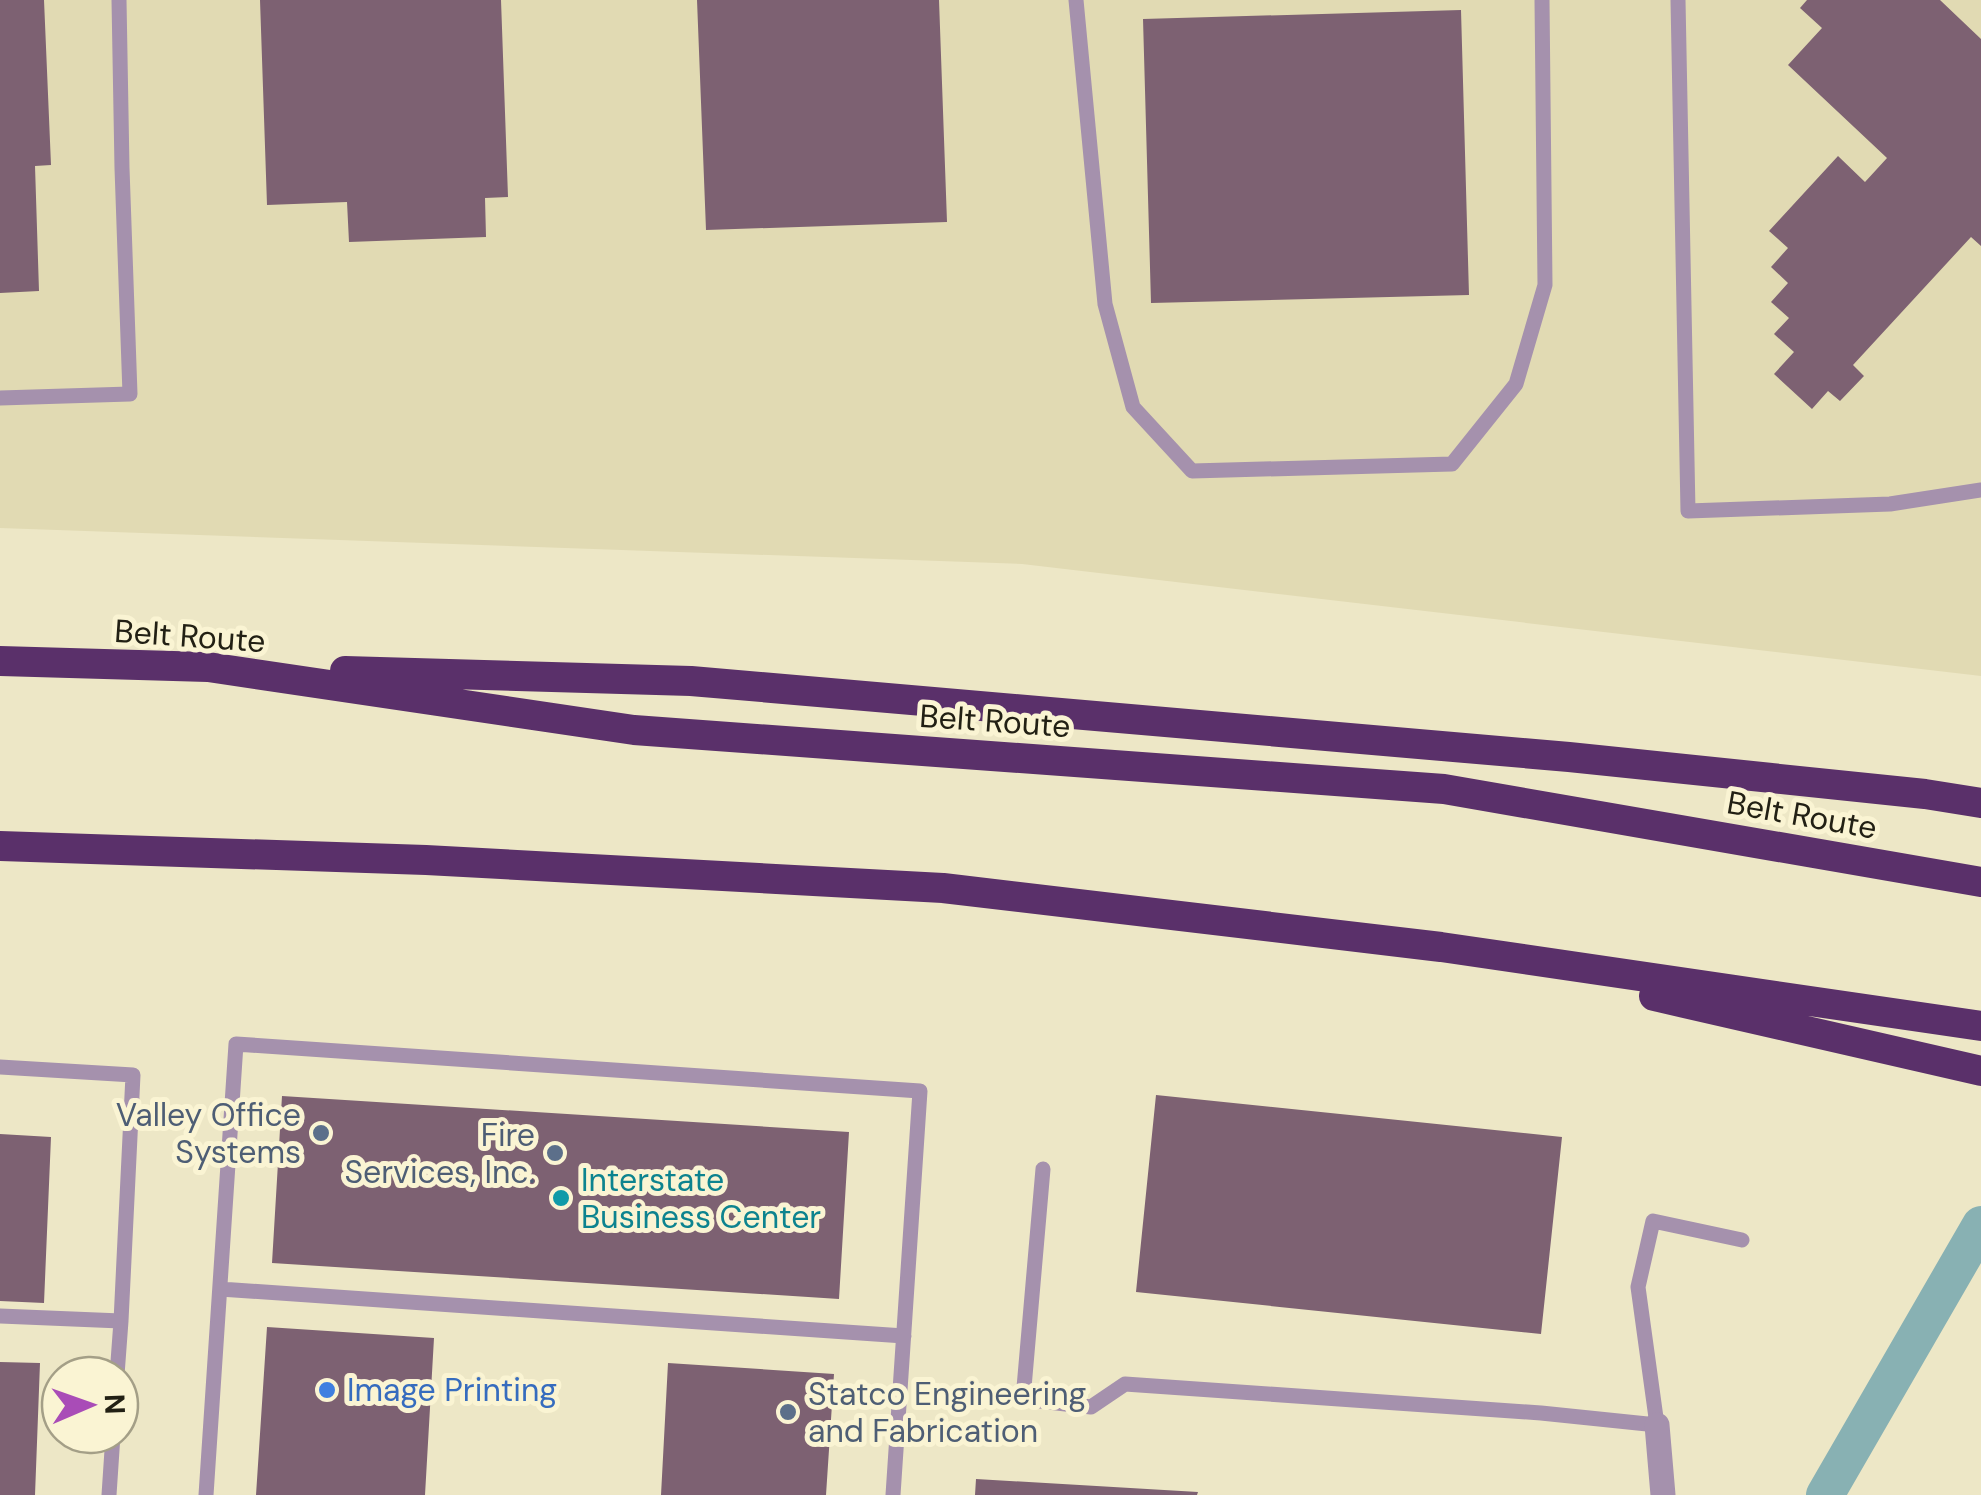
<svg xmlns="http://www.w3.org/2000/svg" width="1981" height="1495" font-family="'DM Sans',sans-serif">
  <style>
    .built { fill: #e1dab3 }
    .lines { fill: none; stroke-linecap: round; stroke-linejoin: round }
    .canal { stroke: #88b1b3; stroke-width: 38 }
    .building { fill: #7d6172 }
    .service { stroke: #a591ad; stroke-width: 15 }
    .minor { stroke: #a591ad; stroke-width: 25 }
    .motorway { stroke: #5a306a; stroke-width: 30 }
    .service-dot { fill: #5c6f8a; stroke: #faf4d3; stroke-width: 4 }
    .culture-dot { fill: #0f9aa8; stroke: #faf4d3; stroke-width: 4 }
    .shop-dot { fill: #3f7fe0; stroke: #faf4d3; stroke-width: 4 }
    .labels { text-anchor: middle; stroke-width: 10; stroke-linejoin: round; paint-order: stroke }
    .street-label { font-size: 32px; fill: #222014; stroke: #faf4d3 }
    .service-label { font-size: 32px; fill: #4e5e75; stroke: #faf4d3; text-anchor: end }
    .culture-label { font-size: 32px; fill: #0d838f; stroke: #faf4d3; text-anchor: start }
    .shop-label { font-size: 32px; fill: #366cbe; stroke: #faf4d3; text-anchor: start }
  </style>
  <rect width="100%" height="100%" fill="#ede7c6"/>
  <path class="built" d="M0,0H1981V676L1022,564L0,528Z"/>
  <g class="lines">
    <path class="canal" d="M1825,1495L1981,1225"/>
  </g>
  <path class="building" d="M0,0H44L51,165L35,166L39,291L0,293Z
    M260,0H501L508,197L485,198L486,237L349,242L347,202L267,205Z
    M697,0H939L947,222L706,230Z
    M1807,0H1940L1981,39V246L1971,237L1853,365L1864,376L1840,401L1828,391L1812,409L1774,374L1794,352L1774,334L1789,318L1771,302L1788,283L1771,267L1788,248L1769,231L1838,156L1865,182L1887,158L1788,65L1822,28L1800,8Z
    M1461,10L1469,295L1151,303L1143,19Z
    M1156,1095L1562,1137L1541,1334L1136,1292Z
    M282,1096L849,1132L839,1299L272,1263Z
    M0,1134L51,1137L44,1303L0,1301Z
    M267,1327L434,1338L425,1495H256Z
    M0,1362L40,1363L35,1495H0Z
    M668,1363L834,1374L826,1495H661Z
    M976,1479L1198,1492L1197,1495H975Z"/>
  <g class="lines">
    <path class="service" d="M1076,0L1105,304L1133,407L1192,471L1452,464L1516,384L1545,285L1542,0
      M1678,0L1688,511L1890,504L1981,490
      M0,398L130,394L122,168L119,0
      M0,1067L133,1075L121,1321
      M1043,1169L1023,1399L1091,1407L1125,1384L1541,1413L1657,1425L1638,1287L1653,1221L1742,1240
      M220,1289L904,1336
      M0,1316L121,1321L117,1375
      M109,1495L113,1435
      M206,1495L236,1044L920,1091L893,1495"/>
    <path class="minor" d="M1657,1425L1663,1495"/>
    <path class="motorway" d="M0,661L208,667L634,730L1444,789L1981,882
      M345,671L691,681L1569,757L1925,794L1981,803
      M0,846L426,860L943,888L1441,947L1981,1026
      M1654,996L1981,1071"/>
  </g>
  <g class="service-dot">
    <circle cx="321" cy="1133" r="10"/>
    <circle cx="555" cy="1153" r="10"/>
    <circle cx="788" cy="1412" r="10"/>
  </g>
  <circle class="culture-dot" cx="561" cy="1198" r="10"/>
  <circle class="shop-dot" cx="327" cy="1390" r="10"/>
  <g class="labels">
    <g class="street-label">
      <text transform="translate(190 636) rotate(4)" y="11">Belt Route</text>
      <text transform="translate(995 721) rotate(4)" y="11">Belt Route</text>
      <text transform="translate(1802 815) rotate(10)" y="11">Belt Route</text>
    </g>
    <g class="service-label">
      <text x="301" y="1126">Valley Office<tspan x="301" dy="37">Systems</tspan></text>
      <text x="535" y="1146">Fire<tspan x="535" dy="37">Services, Inc.</tspan></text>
      <text x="808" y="1405" text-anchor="start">Statco Engineering<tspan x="808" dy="37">and Fabrication</tspan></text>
    </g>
    <g class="culture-label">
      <text x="581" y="1191">Interstate<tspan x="581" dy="37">Business Center</tspan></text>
    </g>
    <g class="shop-label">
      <text x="347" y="1401">Image Printing</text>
    </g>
  </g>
  <g transform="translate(90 1405) rotate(88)"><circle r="48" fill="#faf4d3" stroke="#a49f87" stroke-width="2.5"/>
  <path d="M0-8L18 38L0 25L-18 38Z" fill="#a94cb7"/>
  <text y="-15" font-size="28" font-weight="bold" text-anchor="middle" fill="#222014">N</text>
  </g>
</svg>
